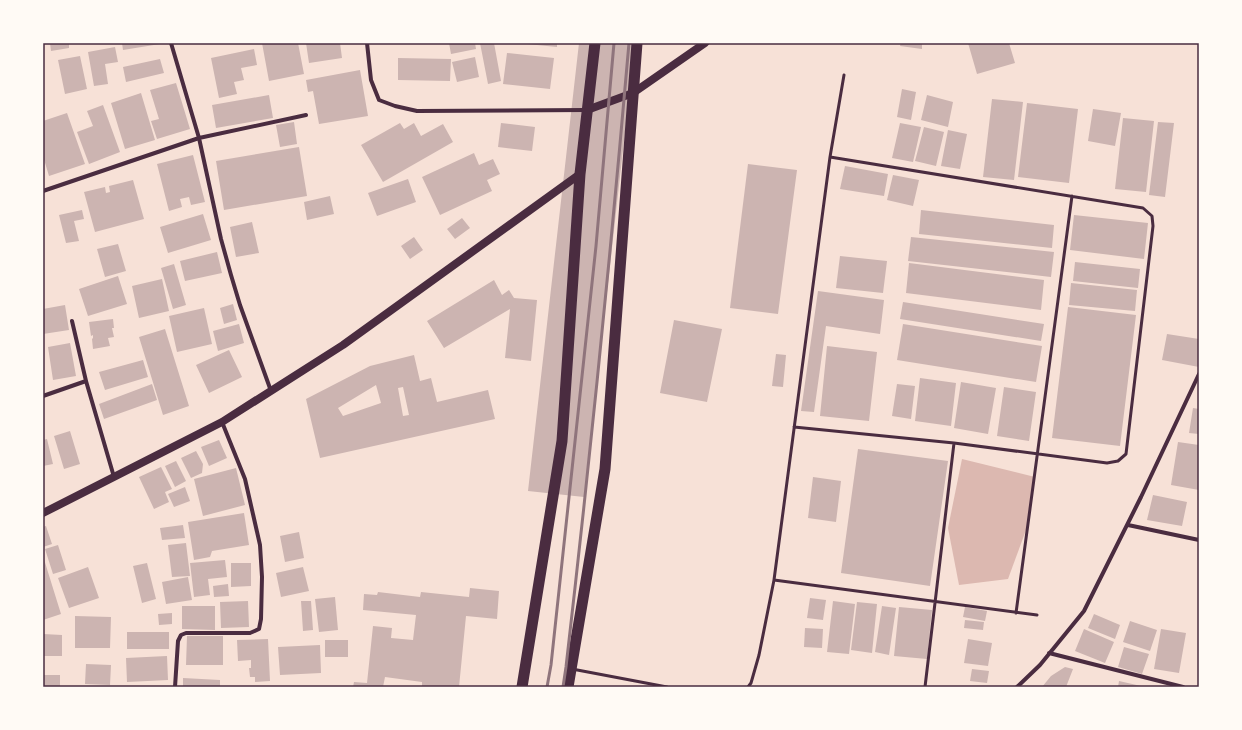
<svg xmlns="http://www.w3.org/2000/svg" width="1242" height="730" font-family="'Source Sans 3',sans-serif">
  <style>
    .water { fill: #dcb8b0 }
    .building { fill: #ccb4b1; fill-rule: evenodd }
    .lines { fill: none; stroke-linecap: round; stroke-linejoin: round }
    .service { stroke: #4a2c40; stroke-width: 3 }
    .minor { stroke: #4a2c40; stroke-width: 4 }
    .secondary { stroke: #4a2c40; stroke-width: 8 }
    .trunk { stroke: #4a2c40; stroke-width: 11 }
    .rail { stroke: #8f747c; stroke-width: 3 }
    .neatline { fill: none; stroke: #4a2c40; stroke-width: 1.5 }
  </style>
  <rect width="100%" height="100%" fill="#f7e1d7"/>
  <path class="water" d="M962,459L1035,477L1026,530L1008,579L959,585L948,528Z"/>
  <path class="building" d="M50,43H69V48L51,51Z
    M122,43H159L160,44L123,50Z
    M262,43H298L304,74L269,81Z
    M306,43H340L342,58L309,63Z
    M449,43H475L476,49L451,54Z
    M480,43H494L501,81L488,84Z
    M527,43H557V47L527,44Z
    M579,43H635L584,497L528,491Z
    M901,43H922V49L900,46Z
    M968,43H1009L1015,63L977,74Z
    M115,47L118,62L105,64L108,84L94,86L88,52Z
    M254,49L257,65L241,68L244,80L234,82L237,94L219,98L211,58Z
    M507,53L554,58L550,89L503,84Z
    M80,56L87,89L65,94L58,60Z
    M475,57L479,77L457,82L452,62Z
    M398,58L451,59L450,81L398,80Z
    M160,59L164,73L126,82L123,67Z
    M360,70L368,116L319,124L313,91L308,92L306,80Z
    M176,83L190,129L157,139L151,121L159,119L150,90Z
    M902,89L916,92L911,120L897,117Z
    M141,93L155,140L125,149L111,103Z
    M269,95L273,118L216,128L212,105Z
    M927,95L953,102L948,127L921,120Z
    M992,99L1023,102L1014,180L983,177Z
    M1027,103L1078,109L1069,183L1018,177Z
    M103,105L120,152L89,164L77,132L93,126L87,111Z
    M1093,109L1121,113L1115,146L1088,141Z
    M67,113L85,164L49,176L43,156V121Z
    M1123,118L1154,121L1146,192L1115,189Z
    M294,122L297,144L280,147L276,125Z
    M1158,122L1174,123L1165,197L1149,195Z
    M400,123L404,129L414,123L421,136L443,124L453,142L383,182L361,145Z
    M501,123L535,127L532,151L498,147Z
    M900,123L921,127L913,162L892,158Z
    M924,127L944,132L936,166L915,161Z
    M948,130L967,134L960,169L941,166Z
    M299,147L307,196L224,210L216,161Z
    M474,153L479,165L493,159L500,174L487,180L492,191L440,215L422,177Z
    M193,155L205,202L191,205L189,197L180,199L182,207L169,211L157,164Z
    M748,164L797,170L778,314L730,308Z
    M845,166L888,174L884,196L840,189Z
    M893,175L919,180L913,206L887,200Z
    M408,179L416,202L377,216L368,193Z
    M133,180L144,219L95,232L84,192L105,187L106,193L110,192L109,186Z
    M330,196L334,214L307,220L304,202Z
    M82,210L84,219L74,221L79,241L66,243L59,215Z
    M921,210L1054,225L1052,248L919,234Z
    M203,214L211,240L168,253L160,227Z
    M1074,215L1148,223L1144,259L1070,250Z
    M462,218L470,228L455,239L447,229Z
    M252,222L259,253L236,257L230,227Z
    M414,237L423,250L410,259L401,246Z
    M911,237L1054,252L1051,277L908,261Z
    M118,244L126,271L105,277L97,249Z
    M217,252L222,273L185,281L180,261Z
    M840,256L887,261L883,293L836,288Z
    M1075,262L1140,269L1138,288L1073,281Z
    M909,263L1044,280L1041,310L906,293Z
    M174,264L186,305L173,309L161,268Z
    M118,276L127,304L88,316L79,289Z
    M162,279L169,311L139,318L132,286Z
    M494,280L502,295L509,290L514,298L537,300L531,361L505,358L510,309L444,348L427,321Z
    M1071,283L1137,290L1135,311L1069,305Z
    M818,291L884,300L880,334L826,326L814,412L801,411Z
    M903,302L1044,324L1041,341L900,319Z
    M233,304L237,320L224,324L220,308Z
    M65,305L69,330L43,334V309Z
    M1068,307L1136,315L1120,446L1052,438Z
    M204,308L212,344L177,352L169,316Z
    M113,319L114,328H112L114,337L108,338L110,346L93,349L92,339L93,338V335L91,336L89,322Z
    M674,320L722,329L707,402L660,393Z
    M239,324L244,343L218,351L213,331Z
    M903,324L1042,346L1036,382L897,360Z
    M165,329L189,406L163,415L139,337Z
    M1167,334L1199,339V367L1162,360Z
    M70,343L76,376L53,380L48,347Z
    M827,346L877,352L869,421L820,416Z
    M229,350L242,377L209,393L196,365Z
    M776,354L786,355L783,387L772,386Z
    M414,355L420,381L431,378L437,402L488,390L495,419L320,458L306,399L370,366ZM376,385L381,403L343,416L338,408ZM403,387L409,415L403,416L398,388Z
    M143,360L148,377L105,390L99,372Z
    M920,378L956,383L951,426L915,421Z
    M961,382L996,388L988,434L954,428Z
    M152,384L157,400L104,419L99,404Z
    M897,384L915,386L911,419L892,416Z
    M1004,387L1036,392L1029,441L997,436Z
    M1193,408L1199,409V434L1189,433Z
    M70,431L80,464L64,469L54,436Z
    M47,439L53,464L43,466V440Z
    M219,440L227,458L209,466L201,447Z
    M1178,442L1199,445V490L1171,485Z
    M858,449L948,461L930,586L841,573Z
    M196,451L203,464L202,473L191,478L181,458Z
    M176,461L186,481L175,487L165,466Z
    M161,467L172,489L165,492L169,502L154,509L139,477Z
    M236,468L245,505L203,516L194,479Z
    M813,477L841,481L836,522L808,518Z
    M185,487L190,501L174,507L168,494Z
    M1153,495L1187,502L1182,526L1147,520Z
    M244,513L249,545L212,551L210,557L194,560L188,522Z
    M183,525L185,538L162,540L160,528Z
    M46,526L52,544L43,547V527Z
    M299,532L304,558L285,562L280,536Z
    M186,543L190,576L172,577L168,545Z
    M58,545L66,570L53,574L45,549Z
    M43,556L61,614L43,620Z
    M225,560L227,577L208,579L210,595L194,597L190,563Z
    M147,563L156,599L142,603L133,566Z
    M231,563H251V586L231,587Z
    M88,567L99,598L69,608L58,578Z
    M303,567L309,591L281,597L276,573Z
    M188,577L192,600L166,604L162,582Z
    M228,584L229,596L214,597L213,586Z
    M470,588L499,591L497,619L466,616L459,687H422V682L385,677L383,687H353L354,682L367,683L373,626L392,628L391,638L413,640L416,615L363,610L364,594L377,595L378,592L420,597L421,592L469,597Z
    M335,597L338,630L319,632L315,599Z
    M810,598L826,600L823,620L807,618Z
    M248,601L249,627L221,628L220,602Z
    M301,601H311L313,630L303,631Z
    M833,601L855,604L849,654L827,652Z
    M857,602L877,604L872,653L851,650Z
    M182,606H215V630L182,629Z
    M882,606L896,608L889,655L875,652Z
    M899,607L932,610L927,659L894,656Z
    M965,607L987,611L985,621L963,617Z
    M172,613V624L159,625L158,614Z
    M1094,614L1120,625L1115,639L1088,628Z
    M75,616L111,617L110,648H75Z
    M965,620L984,622L983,630L964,628Z
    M1130,621L1157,630L1150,651L1123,642Z
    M805,628L823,629L822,648L804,647Z
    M1084,629L1114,642L1105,663L1075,651Z
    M1161,629L1186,633L1179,673L1154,669Z
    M127,632H169V649H127Z
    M43,634L62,635V656H43Z
    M187,636H223V665H186Z
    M268,639L270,681L255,682V677H250L249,668H251V660L238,661L237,640Z
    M968,639L992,643L988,666L964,663Z
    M325,640H348V657H325Z
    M320,645L321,673L280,675L278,647Z
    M1124,647L1149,654L1142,674L1118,667Z
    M167,656L168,680L127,682L126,658Z
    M86,664L111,665L110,685L85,684Z
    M1065,667L1073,669L1066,687H1042L1051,676Z
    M972,669L989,671L987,683L970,681Z
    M43,675H60V687H43Z
    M183,678L220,680V687H183Z
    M1119,681L1141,686V687H1118Z"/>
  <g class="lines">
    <path class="service" d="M794,427L954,443L1107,463L1118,461L1126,454L1153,226L1152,216L1143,208L830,157
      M774,580L1037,615
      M1016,613L1072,196
      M572,669L667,687
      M748,687L751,683L759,655L774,580L830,157L844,75
      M925,687L954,443"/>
    <path class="minor" d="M171,43L199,138L221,239L231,275L240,305L271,391
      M367,43L371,80L379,100L395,106L417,111L586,110
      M43,191L199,138L306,115
      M72,321L86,381L114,477
      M43,396L86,381
      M1128,525L1199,540
      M1049,653L1183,687
      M175,687L178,641L181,635L186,633H250L259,629L261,619L262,577L260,545L245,479L222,422
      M1017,687L1040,665L1084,611L1141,497L1199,374"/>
    <path class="secondary" d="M587,110L633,93L705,43
      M43,513L222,422L343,345L580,174"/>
    <path class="trunk" d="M522,687L562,441L580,174L595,43
      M568,687L605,469L637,43"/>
    <path class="rail" d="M547,687L551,665L596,246L614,43
      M563,687L566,667C590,459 611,251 629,43"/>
  </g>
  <rect width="1242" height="730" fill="none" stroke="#fffaf5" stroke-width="88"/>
  <rect x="44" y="44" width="1154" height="642" class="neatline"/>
</svg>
